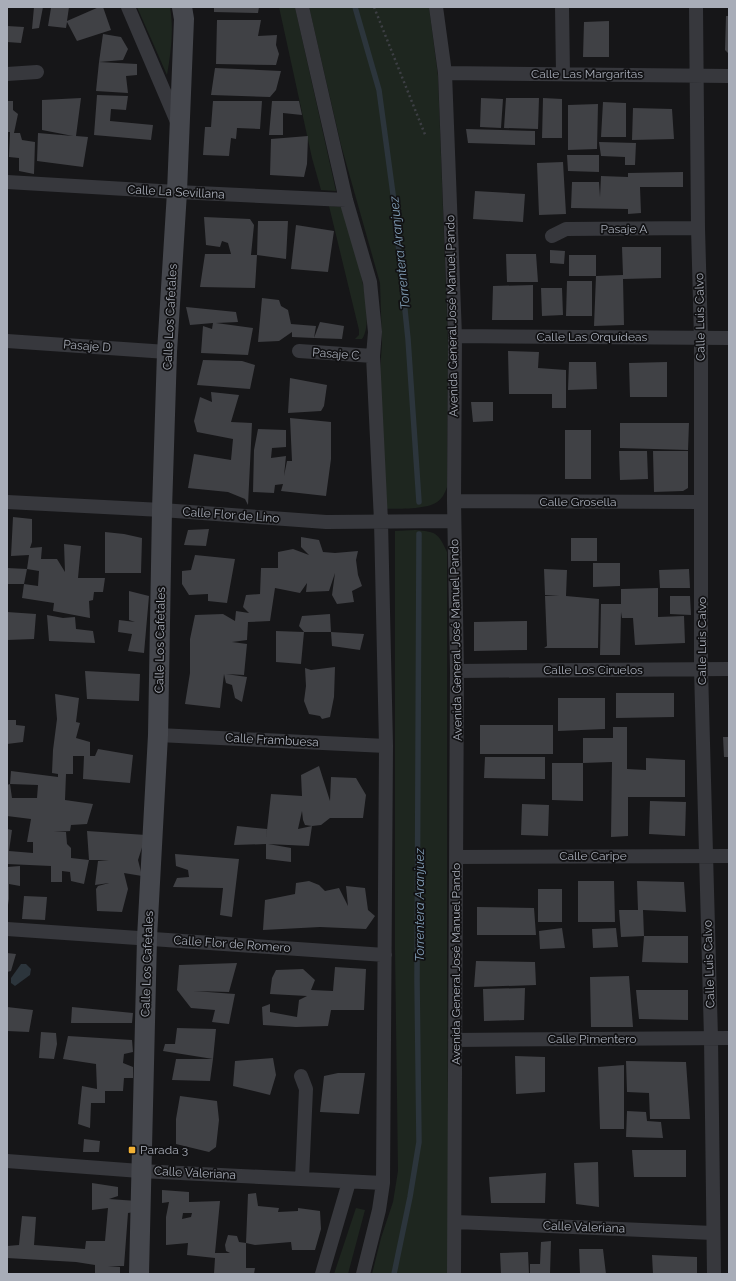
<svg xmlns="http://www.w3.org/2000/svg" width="736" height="1281" font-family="Raleway,sans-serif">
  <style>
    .green { fill: #1e261f }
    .water { fill: #2c353c }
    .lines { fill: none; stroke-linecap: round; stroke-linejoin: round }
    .stream { stroke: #2c353c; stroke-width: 5.5 }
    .building { fill: #404145; fill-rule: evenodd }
    .path { stroke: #3d3f44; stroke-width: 2.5; stroke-dasharray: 2 3; stroke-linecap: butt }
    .street { stroke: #37383d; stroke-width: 14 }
    .secondary { stroke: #45474d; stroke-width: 20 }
    .poi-dot { fill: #f2b134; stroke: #111113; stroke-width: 1.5 }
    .labels { text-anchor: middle; stroke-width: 3.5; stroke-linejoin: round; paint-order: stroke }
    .street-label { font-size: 12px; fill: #a8adb8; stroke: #111113 }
    .poi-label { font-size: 12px; fill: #a8adb8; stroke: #111113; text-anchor: start }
    .water-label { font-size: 13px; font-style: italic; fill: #7f9bb3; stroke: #111113 }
  </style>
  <rect width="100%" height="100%" fill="#161618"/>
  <path class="green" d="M137,7H170C174,30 171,52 167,75Z
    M279,7H295L336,191L321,190L312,158Z
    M309,7H429L438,76L448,344L447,487C445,493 442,499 437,502C424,511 390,508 374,509L376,430L382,343L380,283L341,145Z
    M329,206L342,207C350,234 378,317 362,339H355L359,335V330Z
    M415,530C436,532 438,532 447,552V954L449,1274H372L381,1238L393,1202L398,1171L395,950V531Z
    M356,1208L365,1210L348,1274H334Z"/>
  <path class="water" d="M21,964H26L31,969L30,975L15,986L11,983V978Z"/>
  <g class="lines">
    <path class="stream" d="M355,7L379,90L393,194L408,339L419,502
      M394,1274L410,1197L419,1142L417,980L419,534"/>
  </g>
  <path class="building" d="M34,7H43L39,28L32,29Z
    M53,7H69L67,21L99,7H103L111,30L77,41L67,22L66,28L48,26L51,8Z
    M214,7H259L258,13L214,12Z
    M726,16H729V54L725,50Z
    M217,20H261L258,36L277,35L276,45L279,54L276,65L216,64Z
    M609,21V57H583L584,22Z
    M7,26L24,27L21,43L7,42Z
    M103,34L121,37L128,49L123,60L99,62L137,64V75L126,76L128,93L96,91L99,62Z
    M215,68L281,71L276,90L270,97L211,95Z
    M97,95L128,96L126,110L111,109L110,121L153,125L151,140L94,135Z
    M81,98L76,136L88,137L83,167L37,161L38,133L73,136L42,130V100Z
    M481,98L503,99L501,128L480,127Z
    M506,98H539L538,129L504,128Z
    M543,98L562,99V138H542Z
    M7,101H13V110L18,114L14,133H20L22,140L35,142L34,174L19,171V158L9,157L10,132H7Z
    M213,101H262L260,129L237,128L236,139L231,138L229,156L203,155L205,127H211Z
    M272,101H299L302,115L283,113V135H269Z
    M603,102L626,103V137H601Z
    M598,104L597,149L568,150V105Z
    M633,108L672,109L674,139L632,140Z
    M466,129L535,131V145L468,143Z
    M308,136L307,164L304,177L270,175L271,139Z
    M599,142L636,143L635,165H625V157L601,156Z
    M567,155H599V172L568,171Z
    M563,162L566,214L539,215L537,163Z
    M683,172V187H640L641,213L628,214V209L571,208L572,182H599L600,197L601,176L628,177V173Z
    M475,191L525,194L523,222L473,219Z
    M204,217L250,219L254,225L251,255H257L255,288L200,287L205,254H231L228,243L222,241L220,247L206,245Z
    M258,221H288L286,259L257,255Z
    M296,225L334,231L328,272L291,269Z
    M622,247H661V278L623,279L624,325L594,326L596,276L623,275Z
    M550,250L565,251L564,264L550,263Z
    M506,254H536L538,282H507Z
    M569,255H596V276H569Z
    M567,281H592V316H566Z
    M533,285V320H492L493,286Z
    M541,288H562L563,315L542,316Z
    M262,298L279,300L281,306L288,310L291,324L316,326L314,338L292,337V332L279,341L258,342Z
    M186,307L236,312L238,322L216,323L253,328L248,355L201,353L203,326L212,329L213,323L190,325Z
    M320,322L344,326L342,339L314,338Z
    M508,351L539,352L538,368L566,370V408H552V394H509Z
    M203,360L242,361L255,365L250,389L197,385Z
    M569,362H596L597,389L568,390Z
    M667,362V397H630L629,363Z
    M290,378L327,385L324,406L321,411L288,413Z
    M211,392L239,395L231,422L252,423L248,505L245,499L228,492L188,488L194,454L231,460L233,439L197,432L194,421L200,397L212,402Z
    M471,402H493V421L473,422Z
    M290,418L331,422V459L326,496L281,491L283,484L275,485L274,493L253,492L254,450L258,429L286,430V447L272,448L271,458L286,456L284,476L287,461H292Z
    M620,423H689L688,450L620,448Z
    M565,430H591V479H565Z
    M619,451H647L648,479L620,480Z
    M653,451H688V488L683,491L654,492Z
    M13,517L32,519V542L30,548L42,547L41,559H57L65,572L64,544L81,546L78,578H105L103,592H94L93,600L89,601L90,618L53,611L54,603L22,598L24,584L38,586L39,571L27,569L29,555L11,556Z
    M209,529L206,546L184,545L188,530Z
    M105,532L124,534L142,538L141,573H105Z
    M301,537L319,540L323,552L335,553L358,551L356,560L358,575L362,586L352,591L354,602L337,604L332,595L335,573L329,591L306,592L307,583L300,593L275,588L270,621L248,622L247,640L232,642L247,644L244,675L226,674L247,677L242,702L235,698L232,685L226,683L224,674L220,708L185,704L190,673V639L195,615L223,614L235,621L236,611L249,613L243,607L246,595L260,594L261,568H278V552L293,549L309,555L301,547Z
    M571,538H597V561H571Z
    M195,555L235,559L227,603L208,601V594L189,595L182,584V571L191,570Z
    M593,563H620V586L593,587Z
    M7,568L27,569L24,584H7Z
    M544,569L567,570L566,596L599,599L598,648H544L547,646L545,596L559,595H545Z
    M689,569L690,588H660L659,570Z
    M658,588V617L684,616L685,643L635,645L633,618H622L621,612L620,655H600L601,604H621V589Z
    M129,591L149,596L144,653L128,651L132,634L118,632L119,620L135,622L129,620Z
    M670,596H690L691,615L670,614Z
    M7,612L36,614L34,639L7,640Z
    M330,614L331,632H304L299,626L302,616Z
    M47,615L63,618L75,617L76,629L93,631L95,643L49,641Z
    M527,621V650L474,651V622Z
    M276,631L304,632L301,664L276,662Z
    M331,632L364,634L360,650L332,646Z
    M335,667L334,697L328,694L334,697L330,717L322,719L320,716L309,714L304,701L306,686L305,668L311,670Z
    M85,671L140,674L139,701L87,699Z
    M616,693H674V717L616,718Z
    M55,694L79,698L76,722L80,723L76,738L90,742V756H95L98,749L133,755L130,783L83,779L84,756H73V774H66L65,800L93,804L87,824L71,825L70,831L54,832H66L67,844L71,848V858L89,860L84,884L71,881L70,872L62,871V882H51V866L7,864V829L12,830L9,851L33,853V842H27L31,819L7,816V785L10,784L12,798H37L38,785L10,784L11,771L58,777V774L52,773L53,750L57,719Z
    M558,698H605V729L558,731Z
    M7,720H16V725L25,726L23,742L7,744Z
    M480,725H553V754H480Z
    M613,727H627V769L646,770V758L685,760V797H628V836L611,837L612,762L583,763V738H613Z
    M723,737H729V757H724Z
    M485,757H545V779L484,778Z
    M552,763H583V801L552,800Z
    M319,766L330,801L331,777L356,778L366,795L363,818H330L321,825L312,826L305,825L303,820L302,811L298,829L312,826L309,846L268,844L291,848V862L266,859V844L234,845L237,826L267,829L266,839L271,794L302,796L301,775Z
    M650,801L686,802L685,836L649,834Z
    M522,804L549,805L548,836L521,835Z
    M87,831L146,835L138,860L142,876L124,873L128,889L122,912L97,911L96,889L98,886L109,883L95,885L98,861L109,860H89Z
    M175,854L239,859L232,917L220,915L223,888L173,887L177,878L189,877L188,870L176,866Z
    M20,866V886L9,884V899L7,911V867Z
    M309,881L319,885L325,891L339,888L348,906L346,886L365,888L368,910L375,916L366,929L320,927L263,930L265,900L295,894L296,883Z
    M578,881H614L615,922H578Z
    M637,881L684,882L686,912L643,910L644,936L621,937L619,910H638Z
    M538,889H562V922H538Z
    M24,896L47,897L45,920L22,919Z
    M477,907L534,908L536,935H477Z
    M562,928L565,948L540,949L539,931Z
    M616,928L618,947L593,948L592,929Z
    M644,936H688V963L642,962Z
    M7,953L16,954L11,971L7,972Z
    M476,961L535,962L536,985L474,987Z
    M237,963L229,992L194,991L235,994L229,1024L212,1022L215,1010L191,1008L177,990L179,965Z
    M335,967L366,969L364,1010H331L328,1026L296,1027L263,1025L262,1007L270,1004V1012L297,1017L299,1000L307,996L270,994L272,978L276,970L303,969L315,980L311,990L333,991Z
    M629,976L633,1027H591L590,977Z
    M525,988L524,1020L484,1021L483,989Z
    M636,990H688V1020L639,1019Z
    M7,1007L33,1010L29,1032L7,1031Z
    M72,1007L133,1013L132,1023H71Z
    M177,1028L216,1029L213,1059L163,1051L165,1044H175Z
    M41,1032L56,1033L57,1044L54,1059L39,1058Z
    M68,1036L132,1040L133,1052L124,1054L123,1063L133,1067V1078H124L123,1091H105V1103H91L90,1128L78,1124L82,1086L97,1089L96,1064L63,1059Z
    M515,1056L545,1057V1092L516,1094Z
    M273,1058L276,1075L270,1095L233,1086L235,1061Z
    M176,1059H213L210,1081L172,1080Z
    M626,1061L686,1062L690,1119H650L649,1093L627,1092Z
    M624,1065V1129H600L598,1067Z
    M338,1073H365L359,1114L320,1112L324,1076Z
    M180,1096L217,1101L219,1120L216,1147L209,1152L176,1144V1119Z
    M627,1111L646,1112L647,1121L661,1122L663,1138L626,1137Z
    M84,1139L100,1141L99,1152H83Z
    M632,1150H686V1177H634Z
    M598,1162L599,1207L576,1204L574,1163Z
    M546,1173L545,1203H491L489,1177Z
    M92,1183L118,1187V1196L109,1199L137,1201L134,1212L128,1213L124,1266H108L120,1267V1274H95V1265L76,1262L7,1258V1246L19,1245L22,1216L36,1217L34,1245L85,1249L86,1241H105L108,1208L92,1210Z
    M162,1190L189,1192V1202L220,1201L215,1253H230L226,1251L225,1245L228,1235L237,1236L239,1242L246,1243L248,1194L256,1193L258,1206L279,1208L278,1212L298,1211V1208L320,1211L321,1229L315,1250H292L291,1242L255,1245L246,1243V1268H255L254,1274H214L215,1258L187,1255L188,1243L166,1245V1217L169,1202L162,1203ZM183,1213H192L191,1217L182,1219Z
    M551,1241L550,1274H530V1264H540L541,1242Z
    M579,1249H603L606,1274H580Z
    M528,1252L529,1274H501L500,1253Z
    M652,1255L697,1257V1274H653Z"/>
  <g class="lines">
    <path class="path" d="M374,7L426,137"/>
    <path class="street" d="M128,7L178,124
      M302,7L346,200L370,282L375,332L373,356L381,521L386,746L383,1183L379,1210L363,1274
      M436,7L445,73L455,336L454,501L457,671L454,1274
      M562,7L563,74
      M696,7L698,228L701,338V669L711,1038L714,1274
      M445,73L729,76
      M7,74L37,72
      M7,182L177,192L346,200
      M552,236L566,229L698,228
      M455,336L729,338
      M7,341L167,352
      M299,351L373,356
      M454,501L701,502
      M7,502L162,510L326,522L454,521
      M457,671L729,669
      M158,735L386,746
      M456,857L729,856
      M7,929L385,955
      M455,1040L729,1038
      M301,1076L306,1089L302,1179
      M7,1161L140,1171L383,1183
      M455,1222L713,1233
      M322,1274L349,1182"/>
    <path class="secondary" d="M139,1274L147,938L158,735L162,510L167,352L177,192L184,19L182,7"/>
  </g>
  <rect class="poi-dot" x="128" y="1146" width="8" height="8" rx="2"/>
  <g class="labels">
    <g class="street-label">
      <text x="587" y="78">Calle Las Margaritas</text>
      <text transform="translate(176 192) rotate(3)" y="4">Calle La Sevillana</text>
      <text x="624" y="233">Pasaje A</text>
      <text transform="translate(452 316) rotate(-91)" y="4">Avenida General José Manuel Pando</text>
      <text transform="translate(170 317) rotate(-87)" y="4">Calle Los Cafetales</text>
      <text transform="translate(700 317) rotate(-91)" y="4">Calle Luis Calvo</text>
      <text x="592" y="341">Calle Las Orquídeas</text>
      <text transform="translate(87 346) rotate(4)" y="4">Pasaje D</text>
      <text transform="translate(336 354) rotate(4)" y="4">Pasaje C</text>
      <text x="578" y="506">Calle Grosella</text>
      <text transform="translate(231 515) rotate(4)" y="4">Calle Flor de Lino</text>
      <text transform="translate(160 640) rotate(-89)" y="4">Calle Los Cafetales</text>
      <text transform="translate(456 640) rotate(-91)" y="4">Avenida General José Manuel Pando</text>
      <text transform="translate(702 641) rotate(-90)" y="4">Calle Luis Calvo</text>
      <text x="593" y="674">Calle Los Ciruelos</text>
      <text transform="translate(272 740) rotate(3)" y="4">Calle Frambuesa</text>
      <text x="593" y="860">Calle Caripe</text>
      <text transform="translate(232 944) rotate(4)" y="4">Calle Flor de Romero</text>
      <text transform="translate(147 964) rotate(-88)" y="4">Calle Los Cafetales</text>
      <text transform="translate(456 964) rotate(-90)" y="4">Avenida General José Manuel Pando</text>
      <text transform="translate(709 964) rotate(-92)" y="4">Calle Luis Calvo</text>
      <text x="592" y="1043">Calle Pimentero</text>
      <text transform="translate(195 1173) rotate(3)" y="4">Calle Valeriana</text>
      <text transform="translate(584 1227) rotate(2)" y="4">Calle Valeriana</text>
    </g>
    <g class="poi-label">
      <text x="140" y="1154">Parada 3</text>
    </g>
    <g class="water-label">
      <text transform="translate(399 253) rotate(-96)" y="5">Torrentera Aranjuez</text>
      <text transform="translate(419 905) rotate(-90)" y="5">Torrentera Aranjuez</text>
    </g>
  </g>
  <rect width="736" height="1281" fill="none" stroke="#a8adb8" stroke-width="16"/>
</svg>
